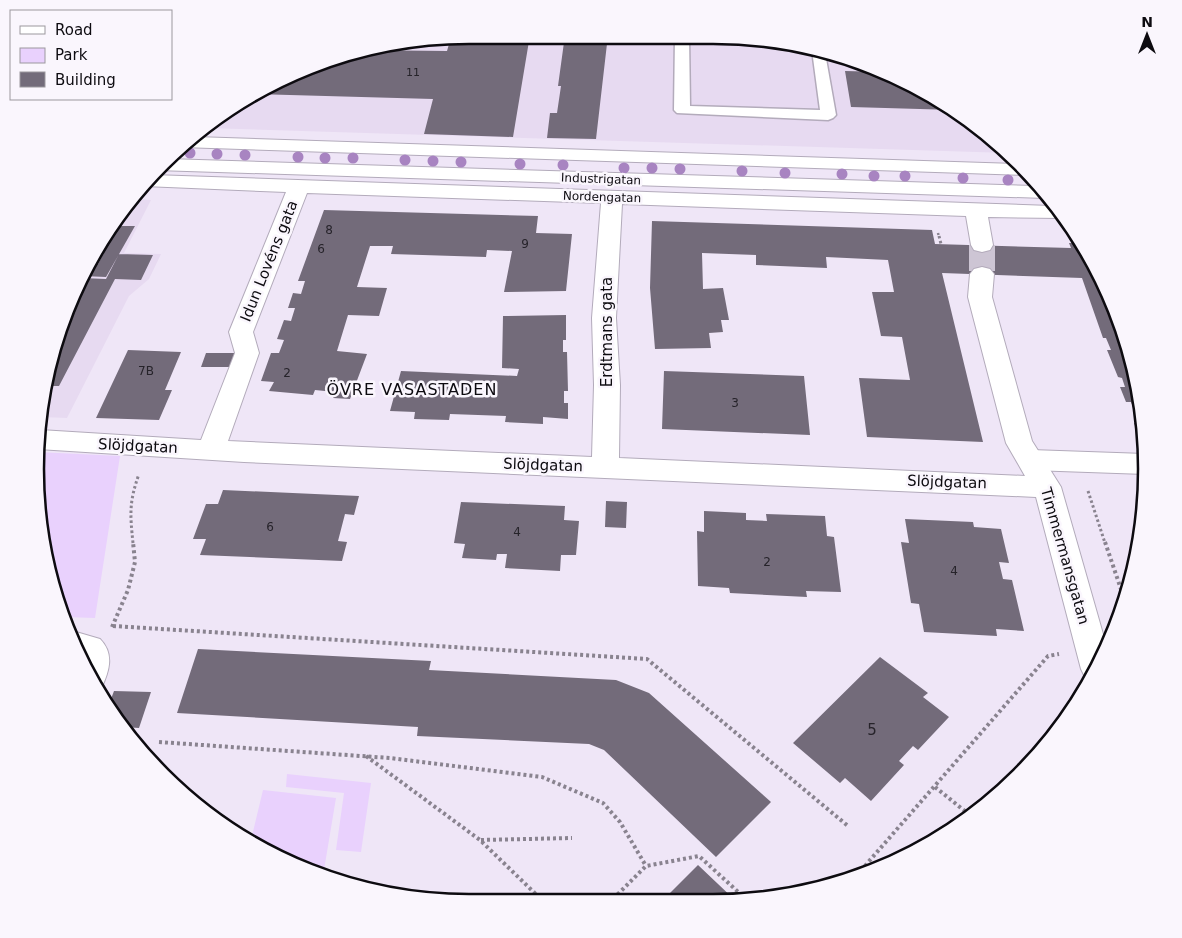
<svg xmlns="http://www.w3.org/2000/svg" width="1182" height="938" font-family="'DejaVu Sans',sans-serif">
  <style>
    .built { fill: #e7daf1 }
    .green { fill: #e9d1fd }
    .building { fill: #736b7a }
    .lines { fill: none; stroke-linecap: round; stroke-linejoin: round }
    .minor-tunnel { stroke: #cdc5d4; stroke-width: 26; stroke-dasharray: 26 12; stroke-linecap: butt }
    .service-casing { stroke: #b3abbb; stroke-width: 3 }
    .pedestrian-casing { stroke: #b3abbb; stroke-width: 2 }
    .minor-casing { stroke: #b3abbb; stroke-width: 2 }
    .secondary-casing { stroke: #b3abbb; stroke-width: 2 }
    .path-far2 { stroke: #89838f; stroke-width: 2.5; stroke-dasharray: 2 2; stroke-linecap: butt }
    .path-far1 { stroke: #89838f; stroke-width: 3; stroke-dasharray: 2.5 2.5; stroke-linecap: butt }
    .path { stroke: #89838f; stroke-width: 4; stroke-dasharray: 3 3; stroke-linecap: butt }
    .service { fill: #fff; fill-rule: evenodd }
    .pedestrian { fill: #fff; fill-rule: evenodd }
    .minor { fill: #fff; fill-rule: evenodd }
    .secondary { fill: #fff; fill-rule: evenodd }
    .tree { fill: #a884c1 }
    .labels { text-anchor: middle; stroke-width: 5; stroke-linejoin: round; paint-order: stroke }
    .far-number-label { font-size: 11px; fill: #26232a }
    .far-street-label { font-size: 12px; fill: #0d0b10; stroke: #faf6fd }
    .number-label { font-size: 12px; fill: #26232a }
    .street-label { font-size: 15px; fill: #0d0b10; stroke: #faf6fd }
    .near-number-label { font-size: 15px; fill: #26232a }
    .neighbourhood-label { font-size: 16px; letter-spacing: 1px; fill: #0d0b10; stroke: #faf6fd }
    .rim { fill: none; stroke: #0d0b10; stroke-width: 2.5 }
  </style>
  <rect width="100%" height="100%" fill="#efe6f7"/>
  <path class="built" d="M469,35L741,36L853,58L930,93L999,143L1008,153L206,128L252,93L357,50Z
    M134,199L151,200L124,253L161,254L149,279L129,296L67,418L42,417L50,356L93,252Z"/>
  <path class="green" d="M37,452L120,456L95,618L65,617L50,581L35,469Z
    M287,774L371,783L361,852L336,850L344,793L286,787Z
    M263,790L336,798L323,876L303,870L251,840Z"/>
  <path class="building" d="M469,35H530L513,137L424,134L433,99L251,94L357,50L447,51L451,37Z
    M565,35H608L596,139L547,138L550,113H557L561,86H558Z
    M845,71L884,72L930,93L954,110L851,107Z
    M324,210L538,216L536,233L572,234L566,291L504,292L512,251L487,250L486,257L391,254L393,246H370L357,287L387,288L379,316L348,315L337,351L367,354L350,399L333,398L335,392L315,390L313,395L269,391L274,382L261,381L271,353H279L284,340L277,339L284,320L291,321L295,308H288L293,293L301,294L305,281H298Z
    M652,221L932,230L935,244L1071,248L1069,243H1077L1073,233L1089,252L1124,330L1143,413L1144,441H1141L1134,423H1139L1131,402H1126L1120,387H1125L1122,378L1118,377L1107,350H1111L1106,338H1103L1082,278L942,273L983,442L867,437L859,378L910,380L902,337L881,336L872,292H894L888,260L826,257L827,268L756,265V255L702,253L703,289L723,288L729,320H721L723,332L709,333L711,348L655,349L650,288Z
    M113,226H135L106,277L83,276L88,264H98L104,253H93Z
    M119,254L153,255L141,280L115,279L59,386H46L50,356L82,278L106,279Z
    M566,315V340H563V352H567L568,391H564V403H568V419L543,417V424L505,422L506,416L450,414L449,420L414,419L415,412L390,411L401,371L517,376L519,369L502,368L503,316Z
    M128,350L181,352L165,390H172L159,420L96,418Z
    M206,353H235L231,367H201Z
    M664,371L804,376L810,435L662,429Z
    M223,490L359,496L354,515L345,514L338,541L347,542L342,561L200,555L206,539H193L206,504H218Z
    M606,501L627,502L626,528L605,527Z
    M461,502L565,506L564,520L579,521L576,555H561L560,571L505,568L507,554H497L496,560L462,558L465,544L454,543Z
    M704,511L746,513V520L767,521L766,514L825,516L827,536L834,537L841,592L806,591L807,597L730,593L729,588L698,586L697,531L704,532Z
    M905,519L973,522L974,527L1001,529L1009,563L999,562L1003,579L1012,580L1024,631L996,629L997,636L924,632L919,604L911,603L901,542L909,543Z
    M198,649L431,661L429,670L616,680L649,693L771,802L716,857L604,750L589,744L417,736L418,727L177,713Z
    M880,657L928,693L923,697L949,717L918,750L913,746L899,761L904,765L871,801L845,778L840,783L793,743Z
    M114,691L151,692L139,728L123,727L108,707Z
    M698,865L737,902H661Z"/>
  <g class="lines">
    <path class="minor-tunnel" d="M982,245V274"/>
    <g class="service-casing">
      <path id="service" d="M675,36H689L690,106L820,110L812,50L825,53L836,115L833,118L828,120L677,113L674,110Z"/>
    </g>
    <g class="pedestrian-casing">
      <path id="pedestrian" d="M1031,450L1145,454V474L1031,470L1021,467L1017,460L1021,453Z"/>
    </g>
    <g class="minor-casing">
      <path id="minor" d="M152,175L1051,206L1061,218L988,217L993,245L990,250L982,252L974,250L971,245L966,216L622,204L616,318L620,385L619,458L1025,476L1006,443L968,297L970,274L974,269L982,267L990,269L994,274L992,297L1032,441L1061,487L1107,648L1102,661L1090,680L1086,679L1081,669L1036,497L244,462L38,449L40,430L201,440L235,353L229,332L286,192L144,186ZM307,193L601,203L592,318L594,385L592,457L228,441L259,353L253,332Z
        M76,632L100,639C115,654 109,672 101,689L96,691L93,686L71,633Z"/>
    </g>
    <g class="secondary-casing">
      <path id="secondary" d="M195,137L1016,164L1026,175L181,147Z
        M166,159L1035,186L1045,198L156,170Z"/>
    </g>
    <path class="path-far2" d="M938,233L939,237"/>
    <path class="path-far1" d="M939,236L941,244
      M1088,491L1105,543
      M133,543C130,514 129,502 139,474"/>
    <path class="path" d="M1105,542L1125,601
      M113,626L647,659L848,826
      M112,627L128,590L135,562L133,542
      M159,742L390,758L542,777L603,803L620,822L646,866
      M366,756L480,840L545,903
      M935,787L971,816
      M481,840L572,838
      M857,875L1048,656L1059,654
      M609,903L646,866L699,856L748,901"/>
    <use href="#service" class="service"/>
    <use href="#pedestrian" class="pedestrian"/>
    <use href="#minor" class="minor"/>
    <use href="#secondary" class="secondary"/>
  </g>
  <g class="tree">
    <circle cx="190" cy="153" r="5.5"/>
    <circle cx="217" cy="154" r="5.5"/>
    <circle cx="245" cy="155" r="5.5"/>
    <circle cx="298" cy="157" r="5.5"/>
    <circle cx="325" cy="158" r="5.5"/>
    <circle cx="353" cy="158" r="5.5"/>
    <circle cx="405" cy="160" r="5.5"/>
    <circle cx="433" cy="161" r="5.5"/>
    <circle cx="461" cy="162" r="5.5"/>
    <circle cx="520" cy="164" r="5.5"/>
    <circle cx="563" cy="165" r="5.5"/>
    <circle cx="624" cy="168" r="5.5"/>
    <circle cx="652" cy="168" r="5.5"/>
    <circle cx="680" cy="169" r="5.5"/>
    <circle cx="742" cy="171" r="5.5"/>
    <circle cx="785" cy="173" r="5.5"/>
    <circle cx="842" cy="174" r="5.5"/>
    <circle cx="874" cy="176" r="5.5"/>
    <circle cx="905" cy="176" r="5.5"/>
    <circle cx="963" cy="178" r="5.5"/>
    <circle cx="1008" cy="180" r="5.5"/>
  </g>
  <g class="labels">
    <g class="far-number-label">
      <text x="413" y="76">11</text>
    </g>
    <g class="far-street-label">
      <text transform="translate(601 179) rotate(2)" y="4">Industrigatan</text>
      <text transform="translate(602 197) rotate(2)" y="4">Nordengatan</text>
    </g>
    <g class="number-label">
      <text x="329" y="234">8</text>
      <text x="525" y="248">9</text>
      <text x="321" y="253">6</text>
      <text x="146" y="375">7B</text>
      <text x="287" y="377">2</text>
      <text x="735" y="407">3</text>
      <text x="270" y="531">6</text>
      <text x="517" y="536">4</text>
      <text x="767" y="566">2</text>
      <text x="954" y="575">4</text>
    </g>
    <g class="street-label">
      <text transform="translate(269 261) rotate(-68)" y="5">Idun Lovéns gata</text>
      <text transform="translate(607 332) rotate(-90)" y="5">Erdtmans gata</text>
      <text transform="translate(138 446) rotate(3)" y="5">Slöjdgatan</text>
      <text transform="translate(543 465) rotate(2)" y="5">Slöjdgatan</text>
      <text transform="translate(947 482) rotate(2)" y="5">Slöjdgatan</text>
      <text transform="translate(1065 556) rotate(74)" y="5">Timmermansgatan</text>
    </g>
    <g class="near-number-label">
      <text x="872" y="735">5</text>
    </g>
    <g class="neighbourhood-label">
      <text x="412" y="395">ÖVRE VASASTADEN</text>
    </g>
  </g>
  <path d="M0 0H1182V938H0ZM469 44H713A425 425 0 0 1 1138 469V469A425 425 0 0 1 713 894H469A425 425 0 0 1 44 469V469A425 425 0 0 1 469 44Z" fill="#faf6fd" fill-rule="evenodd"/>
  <path class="rim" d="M469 44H713A425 425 0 0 1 1138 469V469A425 425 0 0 1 713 894H469A425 425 0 0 1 44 469V469A425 425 0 0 1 469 44Z"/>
  <rect x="10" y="10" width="162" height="90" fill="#faf6fd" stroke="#9b989e"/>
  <rect x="20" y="26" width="25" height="8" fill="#ffffff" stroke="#9b989e"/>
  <text x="55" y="35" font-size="15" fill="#0d0b10">Road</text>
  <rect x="20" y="48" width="25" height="15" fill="#e9d1fd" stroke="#9b989e"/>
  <text x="55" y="60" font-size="15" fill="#0d0b10">Park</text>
  <rect x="20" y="72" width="25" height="15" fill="#736b7a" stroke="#9b989e"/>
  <text x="55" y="85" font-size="15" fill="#0d0b10">Building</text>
  <g transform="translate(1147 35)" stroke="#faf6fd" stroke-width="4" paint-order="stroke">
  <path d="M0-4L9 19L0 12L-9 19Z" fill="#0d0b10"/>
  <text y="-8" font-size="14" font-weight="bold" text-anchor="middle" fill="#0d0b10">N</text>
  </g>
</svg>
